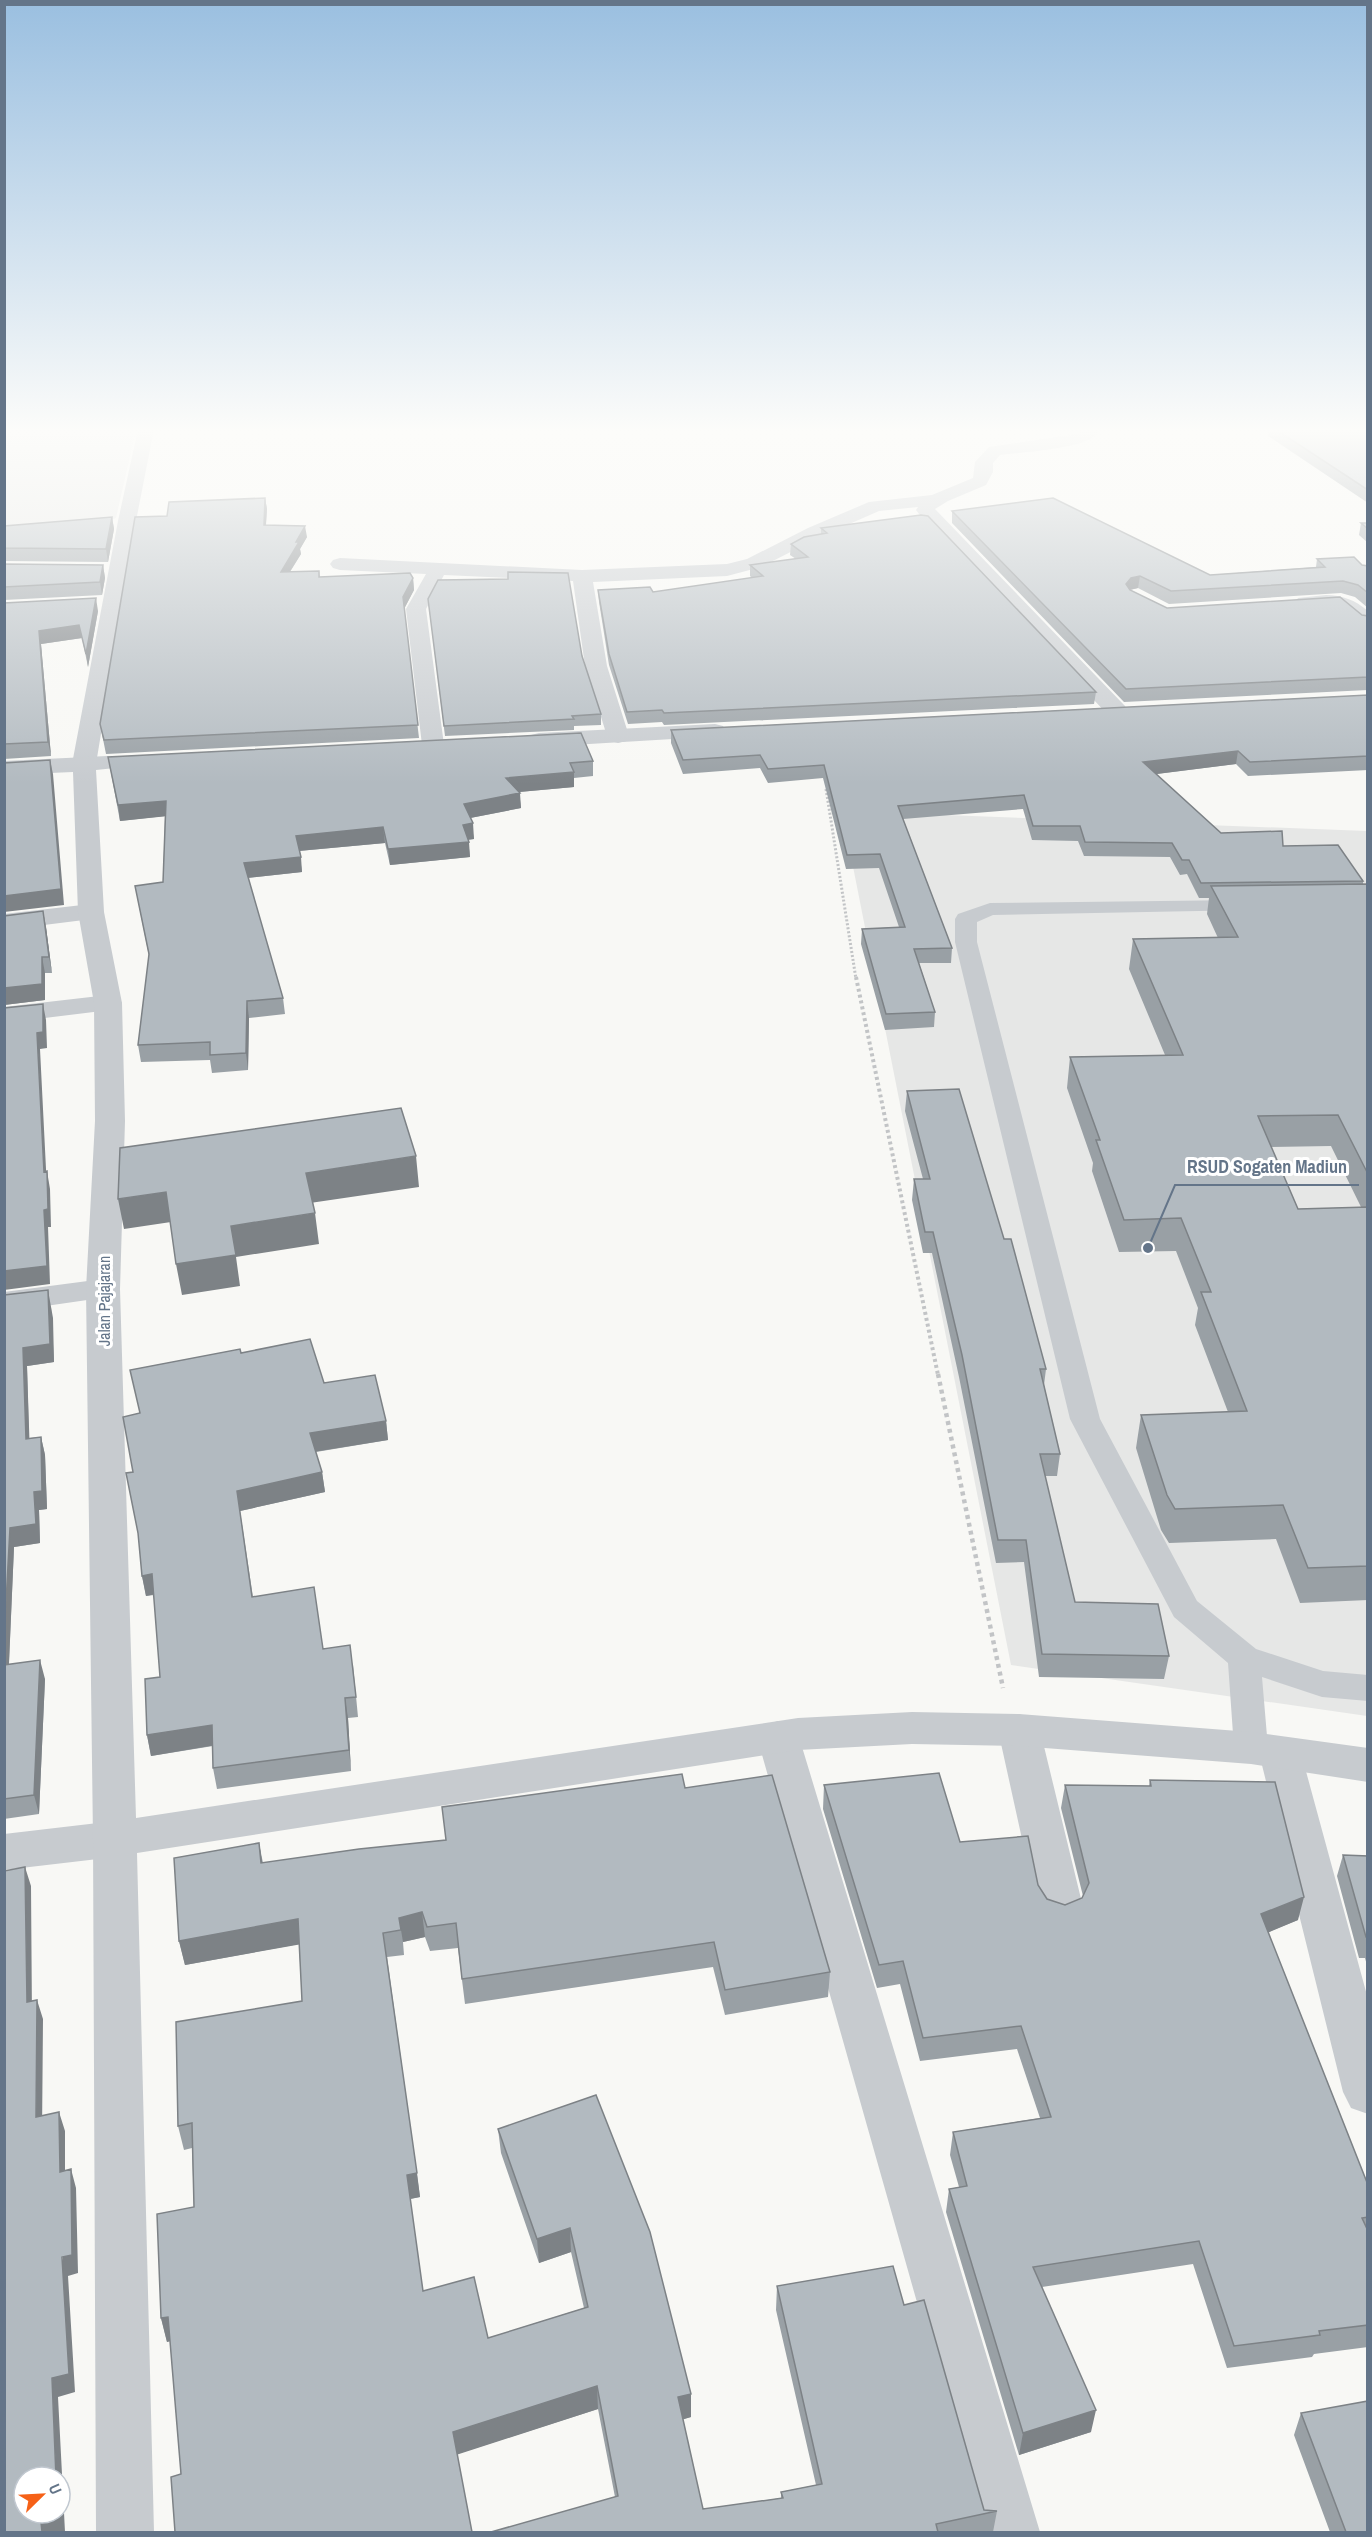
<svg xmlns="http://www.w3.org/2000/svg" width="1372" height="2537" font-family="'Archivo Narrow',sans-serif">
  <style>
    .built { fill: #e6e7e6 }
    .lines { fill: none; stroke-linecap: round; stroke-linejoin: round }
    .path-far2 { stroke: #c2c4c6; stroke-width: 3; stroke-dasharray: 2 2; stroke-linecap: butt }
    .path-far1 { stroke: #c2c4c6; stroke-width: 4; stroke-dasharray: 3 3; stroke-linecap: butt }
    .path { stroke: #c2c4c6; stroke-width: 4.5; stroke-dasharray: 4 4; stroke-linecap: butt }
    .service { fill: #c7cbcf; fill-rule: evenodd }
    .minor { fill: #c7cbcf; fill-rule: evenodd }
    .tertiary { fill: #c7cbcf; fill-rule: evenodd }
    .wall { fill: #99a0a5; fill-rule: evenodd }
    .shaded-wall { fill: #7d8286 }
    .building { fill: #b2bac0; stroke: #7d8286; stroke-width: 1.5 }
    .labels { text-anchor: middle; stroke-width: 6; stroke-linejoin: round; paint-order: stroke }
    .street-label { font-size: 16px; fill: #647589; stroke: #fff }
    .leader { fill: none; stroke: #647589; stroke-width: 2 }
    .callout-dot { fill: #647589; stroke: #fff; stroke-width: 2 }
    .callout-label { font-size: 18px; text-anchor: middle; font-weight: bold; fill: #647589; stroke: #fff; stroke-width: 6; stroke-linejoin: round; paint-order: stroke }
  </style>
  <rect width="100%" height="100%" fill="#f8f8f5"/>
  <path class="built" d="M5,429H136L116,518L96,525L5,531Z
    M842,811L1367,831V1716L1011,1665Z"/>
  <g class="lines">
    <path class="path-far2" d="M826,789L856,979"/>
    <path class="path-far1" d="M856,977L938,1375"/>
    <path class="path" d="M938,1374L1003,1688"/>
    <path class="service" d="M1244,900L1251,902L1255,906L1251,910L993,915L977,922V942L1100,1419L1197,1601L1256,1649L1323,1671L1368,1675V1701L1322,1697L1262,1677L1268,1748L1263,1757L1251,1761L1239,1757L1234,1748L1228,1663L1174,1617L1070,1419L955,942V919L958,914L990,903Z"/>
    <path class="minor" d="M138,429H154L136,521L96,764L92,769L84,771L76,769L72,764L118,521Z
      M1078,429H1095L1098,433C1086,449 1022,452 1000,455L993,463V472L986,485L948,501L935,509L1125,706L1128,711L1125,716L1117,718L1109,716L919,514L916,510L918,507L879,511L822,536L761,567L727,576L593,582L607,666L629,736L626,741L618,743L610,741L607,736L585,666L573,581L444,575L426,609L444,745L441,750L433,752L425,750L422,745L406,609L426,574L340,570L333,568L330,564L333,560L340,558L582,570L727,564L747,559L808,528L869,502L932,495L973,478L975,462L989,447L1077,434L1080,432Z
      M1326,595C1342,595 1355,600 1368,611V628C1355,625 1349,611 1336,607C1324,604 1310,609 1298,606L1295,602L1298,598Z
      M91,904L100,906L104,912L100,918L4,930V914Z
      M108,995L118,997L122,1003L118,1009L4,1023V1007Z
      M103,1279L115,1282L120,1289L115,1296L4,1312V1292Z
      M1019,1714L1034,1719L1040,1730L1083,1907L1076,1920L1060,1926L1044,1920L1037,1907L998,1730L1004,1719Z
      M778,1721L793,1726L799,1737L1040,2532H982L757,1737L763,1726Z
      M1280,1737L1295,1741L1301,1753L1368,1999V2114L1351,2108L1343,2092L1259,1753L1265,1741Z
      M115,1821L131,1826L137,1839L131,1852L115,1857L4,1870V1834Z"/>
    <path class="tertiary" d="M715,724L723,726L726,731L723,736L539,747L531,745L528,740L531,735L539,733Z
      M107,756L115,758L119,763L115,768L96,770L104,912L122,1003L125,1121L120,1289L136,1818L798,1718L912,1712L1019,1714L1251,1732L1368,1748V1782L1251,1764L1019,1746L912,1744L798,1750L137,1853L154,2532H96L93,1839L86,1289L95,1121L94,1003L78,912L73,772L4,775V761Z"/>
  </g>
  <path class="wall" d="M1264,429H1368V503L1268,436V431Z
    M265,498L267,509L266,525L307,537L300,549L301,554L290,572L319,571L320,577L413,578L414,590L404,609L419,738L106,754L100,724L167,516Z
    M952,511L1210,575L1316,567L1317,559L1362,565L1368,566V608L1355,597L1341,593L1169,604L1138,588L1130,590L1167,608L1362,615L1368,616V690L1124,702L952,523Z
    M112,517L114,529L108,562L4,561V526Z
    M1361,523H1368V543L1359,535Z
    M821,528L1096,692L1094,704L664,725L662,722L628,724L609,665L599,602L598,590L653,592L752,578L750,576V565L796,559L790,555L791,544L821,534Z
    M4,564L103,565L105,578L102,595L4,600Z
    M428,599L582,656L601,714V725L574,726V730L445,736Z
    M4,603L98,611L88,667L82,638L41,644L51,756L4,759Z
    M1368,695V770L1248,776L1236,764L1156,774L1221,833L1283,846L1363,881V884H1368V1600L1300,1603L1276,1539L1169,1543L1161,1530L1136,1448L1141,1415L1228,1412L1195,1325L1198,1308L1176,1251L1119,1252L1092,1171L1093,1163L1067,1088L1070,1057L1165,1055L1129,969L1133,939L1218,938L1207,914L1209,898H1199L1187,874L1180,875L1170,857L1084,856L1078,841L1032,840L1023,809L903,819L952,948L951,963H919L935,1012L934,1027L885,1030L861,944L862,929L899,927L879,868L846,869L823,778L768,783L760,768L683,774L671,743V730ZM1331,1146L1361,1207L1298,1209L1271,1147Z
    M108,757L593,761V776L574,778V787L519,792L521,808L470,818L474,839L468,840L470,857L390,865L385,843L299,851L302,872L248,878L283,998L285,1014L249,1018L248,1070L212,1073L210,1060L141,1062L138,1045L149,956L135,886L163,882L165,816L120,821Z
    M46,927L52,973H45V1000L4,1005Z
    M907,1091L1004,1239L1046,1369L1044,1385L1060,1454L1057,1476H1045L1075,1602L1169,1656L1164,1679L1039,1677L1024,1562L996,1563L959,1377L932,1253H923L912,1200L914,1179H923L905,1111Z
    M4,1295L51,1307L54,1362L27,1366L29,1438L41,1437L45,1455L47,1509L39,1510L40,1543L14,1547L9,1664L45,1679L39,1814L4,1819Z
    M241,1353L324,1383L386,1421L388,1440L316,1452L322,1472L325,1492L240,1511L253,1597L323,1649L353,1665L358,1717L348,1718L351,1771L217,1789L213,1768V1746L151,1756L147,1735L160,1677L154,1595L146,1596L142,1576L133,1472L139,1413Z
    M1150,1780L1298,1920L1268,1932L1368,2185V2347L1314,2354L1312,2357L1227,2368L1193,2264L1042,2287L1091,2432L1019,2455L946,2212L949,2189L959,2187L950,2155L953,2132L1040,2118L1017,2049L920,2061L900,1984L877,1988L823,1809L824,1785L960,1842L1038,1885L1047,1899L1065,1905L1082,1898L1083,1896L1061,1808L1065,1785L1149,1786Z
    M685,1788L830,1972L828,1997L725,2015L713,1967L465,2004L458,1948L430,1951L425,1937L403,1942L404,1955L387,1957L420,2197L410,2199L423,2291L488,2338L584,2308L571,2252L539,2263L501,2153L498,2129L596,2095L691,2417L683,2419L703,2509L781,2498V2492L816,2485L776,2310L777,2286L904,2305L984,2510L997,2511L993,2532H491L615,2497L598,2409L457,2454L181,2474L170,2341L167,2342L161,2318L194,2207L192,2148L184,2150L178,2126L302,2001L299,1944L185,1965L179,1941L259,1843L263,1863L446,1840Z
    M1343,1855L1368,1856V1969L1365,1958H1359L1337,1876Z
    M1301,2413L1368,2532H1330L1294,2435Z"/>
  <path class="shaded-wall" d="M265,498L267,509L265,536L264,525Z
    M112,517L114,529L108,562L106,549Z
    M305,526L307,537L300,549L301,554L282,584L281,572L296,542Z
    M103,565L105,578L102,595L100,582Z
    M1140,576L1138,588L1129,590L1126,584L1131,578Z
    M413,578L414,590L404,609L403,597Z
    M96,598L98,611L88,667L86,654Z
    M79,625L82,638L41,644L51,756L48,742L39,631Z
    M1238,751L1236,764L1141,776L1143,762Z
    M50,760L53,774L64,905L4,912V896Z
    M574,772V787L507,793L506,778Z
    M520,793L521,808L465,819L464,804Z
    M166,801L168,816L120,821L118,805Z
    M473,823L474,839L464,840L463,825Z
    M383,827L385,843L298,851L296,836Z
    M469,842L470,857L390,865L388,849Z
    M301,857L302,872L246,878L244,863Z
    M43,911L46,927L52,973L49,957Z
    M42,957L45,973V1000L4,1005V988Z
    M247,1001L249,1018L248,1070L246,1053Z
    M43,1004L46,1020L47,1048L40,1049L47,1189L44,1172L37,1033Z
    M416,1156L419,1187L310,1203L306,1173Z
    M47,1171L50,1189L51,1227H48L50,1284L4,1290V1271L44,1210Z
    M166,1192L171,1222L124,1229L118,1199Z
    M315,1213L319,1244L236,1257L240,1286L182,1295L176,1264L231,1226Z
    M48,1290L53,1318L54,1362L27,1366L30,1457L26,1439L23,1348Z
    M386,1421L388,1440L313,1452L310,1433Z
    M41,1437L45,1455L47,1509L39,1510L40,1543L14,1547L8,1684L4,1669V1640L10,1528Z
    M322,1472L325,1492L240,1511L237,1491Z
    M152,1574L156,1594L146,1596L142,1576Z
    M40,1660L45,1679L39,1814L34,1795Z
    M345,1698L348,1718L351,1771L349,1750Z
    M212,1725L216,1745L151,1756L147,1735Z
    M259,1843L263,1867L261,1863Z
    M25,1867L31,1886L32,2021L27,2002Z
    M1304,1897L1298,1920L1255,1938L1261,1914Z
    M422,1912L425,1937L403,1942L399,1918Z
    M298,1919L302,1944L185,1965L179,1941Z
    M37,2000L43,2019L42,2135L36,2117Z
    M59,2112L65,2131V2190L60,2172Z
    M71,2169L76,2188L78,2273L68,2276L75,2392L58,2397L65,2532H42L41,2522L58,2513H60V2477H56L52,2378Z
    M417,2173L420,2197L410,2199L407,2175Z
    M570,2228L571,2252L539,2263L537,2239Z
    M168,2317L174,2340L167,2342L161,2318Z
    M597,2386L598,2409L456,2455L453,2432Z
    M691,2394V2417L678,2421V2397Z
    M1096,2410L1091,2432L1019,2455L1023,2433Z"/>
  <path class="building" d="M1275,429H1368V490Z
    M265,498L264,525L305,526L296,542H299L281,572L319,571V577L410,573L413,578L403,597L418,725L104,740L100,724L135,517L167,516L169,502Z
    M1053,498L1210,575L1325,567L1317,559L1354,557L1362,565L1368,566V593L1358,585L1343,581L1171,591L1140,576L1131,578L1126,584L1130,590L1167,608L1340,597L1362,615L1368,616V677L1126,689L952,511Z
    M921,515L928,516L1096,692L664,713L662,710L627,712L609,654L598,590L650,587L653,592L763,576L750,565L808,557L791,544L804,537L827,533L821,528Z
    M112,517L106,549L4,548V526Z
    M1361,523H1368V529Z
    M4,564L103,565L100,582L4,587Z
    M508,572L568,573L582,656L601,714L572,716L574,719L444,726L428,599L438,580L508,579Z
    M96,598L86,654L79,625L39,631L48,742L4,744V603Z
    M1368,695V756L1250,762L1238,751L1143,762L1221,833L1282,831L1283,846L1338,845L1363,881L1201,883L1189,860H1182L1172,843L1085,842L1080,826H1033L1024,795L898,806L952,948L914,949L935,1012L886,1014L862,929L905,927L880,854L847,855L824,765L768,769L760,755L683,760L671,730Z
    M581,733L593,761L570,763L574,772L506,778L520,793L464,804L473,823L463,825L469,842L388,849L383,827L296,836L301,857L244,863L283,998L247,1001L246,1053L210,1055V1042L138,1045L149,954L135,886L163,882L166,801L118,805L108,757Z
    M50,760L61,889L4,896V763Z
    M1368,884V1174L1338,1115L1258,1116L1298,1209L1368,1207V1566L1308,1568L1283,1505L1175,1509L1167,1495L1141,1415L1247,1411L1201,1292H1211L1181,1218L1124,1220L1096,1140H1100L1070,1057L1183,1055L1133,939L1238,937L1211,886Z
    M43,911L49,957H42V984L4,988V916Z
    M43,1004V1032L37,1033L44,1172L47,1171L48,1209L44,1210L47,1266L4,1271V1008Z
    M959,1089L1004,1239H1011L1046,1369H1040L1060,1454H1040L1075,1602L1158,1604L1169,1656L1042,1654L1026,1540H998L962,1355L933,1232H925L914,1179H930L907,1091Z
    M401,1108L416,1156L306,1173L315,1213L231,1226L236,1255L176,1264L166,1192L118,1199L120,1148Z
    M48,1290L50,1344L23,1348L26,1439L41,1437L42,1491L34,1492L36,1524L10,1528L4,1640V1295Z
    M310,1339L324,1383L375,1375L386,1421L310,1433L322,1472L237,1491L252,1597L314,1587L323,1649L350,1645L356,1697L345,1698L349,1750L213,1768L212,1725L147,1735L145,1679L160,1677L152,1574L142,1576L138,1533L126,1473L133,1472L123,1417L140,1413L130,1370L240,1349L241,1353Z
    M40,1660L34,1795L4,1799V1665Z
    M939,1773L960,1842L1028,1836L1038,1885L1047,1899L1065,1905L1082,1898L1089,1883L1065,1785L1151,1786L1150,1780L1275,1782L1304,1897L1261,1914L1368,2185V2217L1362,2218L1368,2231V2325L1319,2331L1320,2335L1234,2346L1199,2241L1033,2267L1096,2410L1023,2433L949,2189L967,2186L953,2132L1051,2117L1021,2026L923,2038L903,1961L879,1965L824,1785Z
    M682,1774L685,1788L772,1775L830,1972L725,1990L714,1942L462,1979L456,1923L427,1927L422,1912L399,1918L401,1930L383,1933L417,2173L407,2175L423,2291L474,2277L488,2338L588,2307L570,2228L537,2239L498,2129L596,2095L650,2232L691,2394L678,2397L703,2509L783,2498L781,2492L822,2484L777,2286L893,2266L904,2305L924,2300L984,2510L997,2511L936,2524L938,2532H491L618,2496L597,2386L453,2432L472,2532H175L171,2477L181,2474L168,2317L161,2318L157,2214L194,2207L192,2123L178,2126L176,2022L302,2001L298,1919L179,1941L174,1858L259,1843L261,1863L359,1849L446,1840L442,1807Z
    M1343,1855L1368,1856V1937H1366Z
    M25,1867L27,2002L37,2000L36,2117L59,2112L60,2172L71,2169L72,2255L62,2257L69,2374L52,2378L56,2477H24V2513H58V2517L41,2522L42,2532H4V1871Z
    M1368,2401V2532H1346L1301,2413Z"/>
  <linearGradient id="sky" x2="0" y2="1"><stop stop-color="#9abfe0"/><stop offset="0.55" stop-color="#fcfcfa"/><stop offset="1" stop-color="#fcfcfa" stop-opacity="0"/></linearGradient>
  <rect width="1372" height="784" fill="url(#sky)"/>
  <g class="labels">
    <g class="street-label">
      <text transform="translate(104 1301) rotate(-90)" y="6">Jalan Pajajaran</text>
    </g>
  </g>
  <path class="leader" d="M1148 1248L1175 1185H1359"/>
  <circle class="callout-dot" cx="1148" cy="1248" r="6"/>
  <g class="callout-label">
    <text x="1267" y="1173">RSUD Sogaten Madiun</text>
  </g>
  <rect width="1372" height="2537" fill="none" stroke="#647589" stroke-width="12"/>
  <g transform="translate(42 2495) rotate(66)"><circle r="28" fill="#ffffff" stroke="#c1c8d0" stroke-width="1.5"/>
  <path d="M0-4.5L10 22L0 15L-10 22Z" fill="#f66117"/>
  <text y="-9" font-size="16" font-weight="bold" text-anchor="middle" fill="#647589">U</text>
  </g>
</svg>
